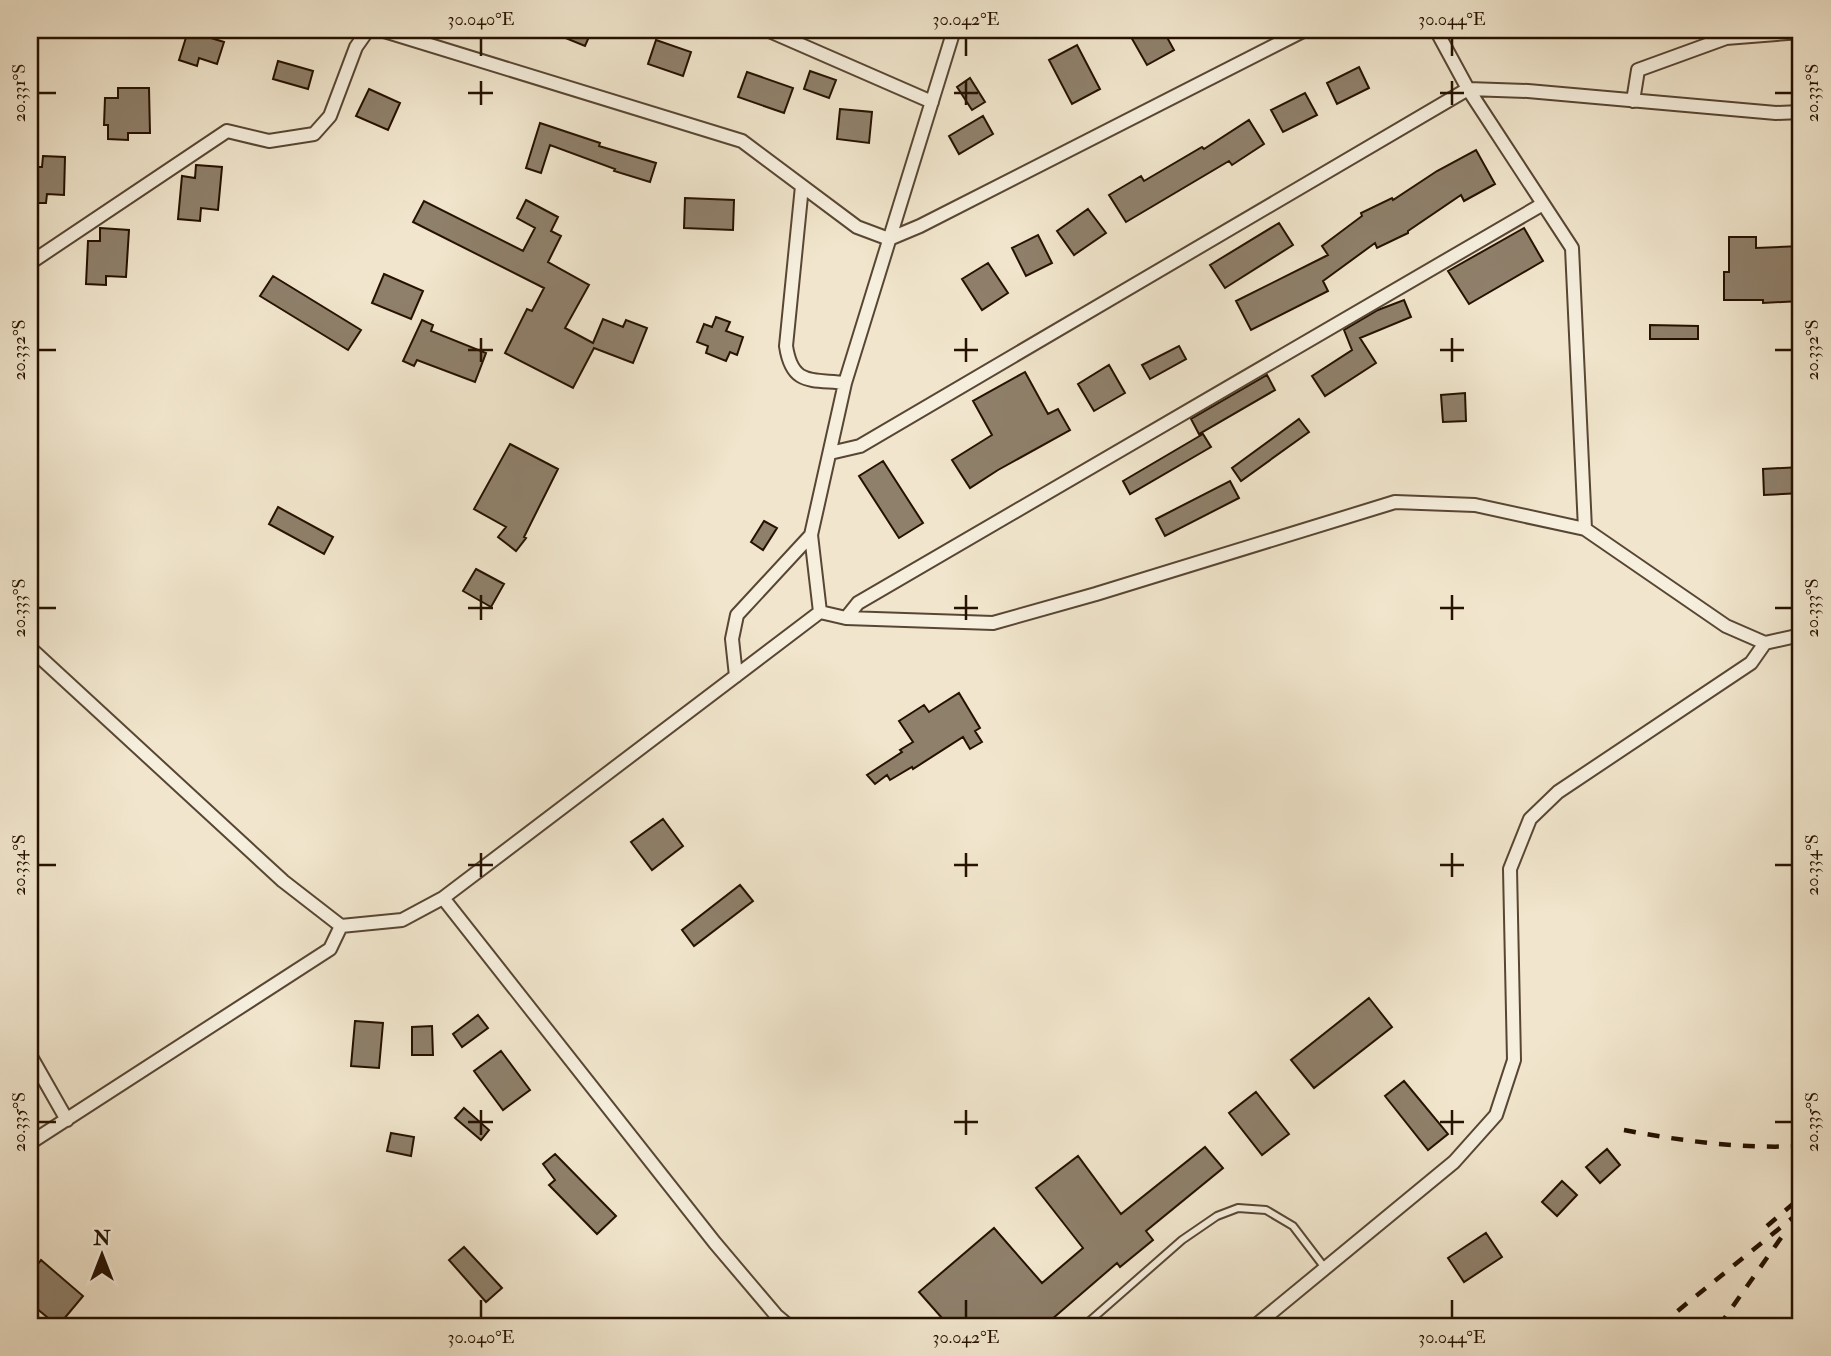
<svg xmlns="http://www.w3.org/2000/svg" width="1831" height="1356" font-family="'IM FELL Double Pica',serif">
  <style>
    .building { fill: #8f806b; stroke: #251100; stroke-width: 2 }
    .lines { fill: none; stroke-linecap: round; stroke-linejoin: round }
    .service-casing { stroke: #584633; stroke-width: 10 }
    .minor-casing { stroke: #584633; stroke-width: 16 }
    .service { stroke: #f6efde; stroke-width: 6 }
    .minor { stroke: #f6efde; stroke-width: 12 }
    .rail { stroke: #251100; stroke-width: 4.5; stroke-dasharray: 12 12; stroke-linecap: butt }
    .ticks { fill: none; stroke: #251100; stroke-width: 2.5 }
    .neatline { fill: none; stroke: #251100; stroke-width: 2.5 }
    .ticks-label { font-size: 18px; text-anchor: middle; fill: #251100 }
  </style>
  <rect width="100%" height="100%" fill="#f1e6cd"/>
  <filter id="stains"><feTurbulence type="fractalNoise" baseFrequency=".00286" numOctaves="4"/><feColorMatrix values="0 0 0 0 .2 0 0 0 0 .09 0 0 0 0 .02 0 0 0 .5 -.17"/></filter>
  <radialGradient id="worn" r=".72"><stop offset=".6" stop-color="#630" stop-opacity="0"/><stop offset="1" stop-color="#630" stop-opacity=".3"/></radialGradient>
  <path class="building" d="M546,30H592L585,46Z
    M1127,30H1163L1174,50L1147,65Z
    M188,31L224,42L217,64L199,58L197,66L179,60Z
    M656,40L691,52L683,76L648,64Z
    M1077,45L1100,89L1072,104L1049,60Z
    M278,61L313,71L308,89L273,79Z
    M1359,67L1369,88L1337,104L1327,83Z
    M810,71L836,80L829,98L804,89Z
    M747,72L793,88L784,113L738,97Z
    M970,78L985,102L972,110L957,87Z
    M118,88H149L150,133H128V140L108,139V125H104L105,98H118Z
    M369,89L400,103L388,130L356,116Z
    M1305,93L1317,115L1283,132L1271,110Z
    M840,109L872,112L869,143L837,139Z
    M983,116L993,134L959,154L949,136Z
    M1249,120L1264,144L1232,165L1229,161L1126,222L1109,195L1141,176L1144,181L1202,147L1204,149Z
    M540,123L600,143L599,146L656,163L650,182L614,171L615,169L550,145L541,173L526,168Z
    M1476,150L1495,184L1464,201L1461,195L1408,231V233L1377,248L1375,243L1323,281L1328,291L1251,330L1236,301L1328,255L1322,246L1362,216L1361,213L1392,198L1393,200L1437,171Z
    M43,156L65,157L64,195L47,194L46,203H30V167H42Z
    M196,165L222,167L218,210L201,208L200,221L178,219L182,176L195,178Z
    M685,198L734,200L733,230L684,228Z
    M526,200L558,217L551,231L561,236L548,262L589,285L565,328L593,343L603,319L623,327L626,320L647,328L633,363L594,348L573,388L505,353L527,309L532,311L544,288L413,222L424,201L523,251L535,228L517,218Z
    M1088,209L1106,233L1074,255L1057,231Z
    M1279,223L1293,245L1225,288L1210,265Z
    M100,228L129,230L126,277L106,276V285L86,284L88,241H100Z
    M1524,228L1543,261L1469,304L1448,271Z
    M1038,235L1052,263L1026,276L1012,248Z
    M1729,237H1756V248L1801,246V301L1763,303V300H1724V272H1729Z
    M988,263L1008,293L982,310L962,279Z
    M384,274L423,291L411,319L372,303Z
    M273,276L361,330L348,350L260,296Z
    M1404,300L1411,317L1360,338L1376,363L1325,396L1312,376L1352,350L1344,330L1378,310Z
    M716,317L730,322L726,331L743,337L737,355L730,352L726,361L706,353L708,346L697,342L704,324L712,327Z
    M422,320L433,325L431,331L486,353L475,382L417,360L414,366L403,361Z
    M1650,325L1698,326V339H1650Z
    M1179,346L1186,359L1150,379L1142,365Z
    M1109,365L1125,393L1094,411L1078,384Z
    M1025,372L1048,414L1058,409L1070,430L998,470L970,488L952,460L992,435L973,401Z
    M1267,375L1275,390L1199,434L1191,419Z
    M1465,393L1466,421L1443,422L1441,395Z
    M1299,419L1309,432L1241,481L1232,468Z
    M1203,434L1211,447L1130,494L1123,481Z
    M510,444L558,469L524,537L526,538L516,551L498,537L506,527L474,509Z
    M883,461L923,523L899,538L859,476Z
    M1801,467V493L1764,495L1763,469Z
    M1230,481L1239,498L1165,536L1156,519Z
    M278,507L333,537L324,554L269,524Z
    M764,521L777,528L763,550L751,542Z
    M476,569L504,584L491,607L463,591Z
    M959,693L980,728L975,731L982,742L970,749L963,737L913,769L912,767L890,780L887,775L875,784L867,775L902,752L900,750L913,742L899,721L924,705L929,712Z
    M663,819L683,846L652,870L631,842Z
    M740,885L753,901L694,946L682,930Z
    M1369,998L1392,1027L1314,1088L1291,1060Z
    M478,1015L488,1028L462,1047L453,1034Z
    M355,1021L383,1023L379,1068L351,1066Z
    M432,1026L433,1055H412V1027Z
    M501,1051L530,1090L503,1110L474,1071Z
    M1404,1081L1448,1134L1428,1150L1385,1096Z
    M1256,1092L1289,1134L1262,1155L1229,1113Z
    M464,1108L489,1130L481,1140L455,1118Z
    M391,1133L414,1137L411,1156L387,1151Z
    M1205,1147L1223,1168L1146,1231L1153,1240L1120,1267L1117,1263L1044,1326H949L919,1292L994,1228L1042,1283L1083,1248L1036,1188L1078,1156L1121,1214Z
    M1607,1149L1620,1165L1600,1183L1586,1167Z
    M555,1154L616,1216L597,1234L549,1185L555,1180L543,1164Z
    M1562,1181L1577,1195L1557,1216L1542,1202Z
    M1486,1233L1502,1257L1464,1282L1448,1258Z
    M464,1247L502,1288L486,1302L449,1260Z
    M30,1256L38,1264L41,1260L83,1296L58,1326L30,1303Z"/>
  <g class="lines">
    <g class="service-casing">
      <path id="service" d="M1084,1326L1182,1240L1217,1216L1238,1208L1266,1210L1293,1226L1325,1268"/>
    </g>
    <g class="minor-casing">
      <path id="minor" d="M381,30L742,141L857,227L889,239L920,226L1305,30
        M767,30L932,102
        M1436,30L1468,89L1572,248L1585,529
        M1633,101L1638,70L1726,38L1801,32
        M802,186L786,346C792,386 811,379 845,383
        M30,263L227,131L269,141L314,134L330,116L356,47L368,30
        M830,453L860,446L1468,89L1528,91L1776,113L1801,112
        M820,612L811,535L845,383L954,30
        M846,618L858,603L1543,204
        M30,648L283,881L341,926L402,920L443,898L820,612L846,618L993,623L1096,594L1395,502L1475,505L1585,529L1726,626L1765,643L1801,635
        M736,676L732,639L737,615L811,535
        M443,898L715,1243L776,1315L789,1326
        M30,1055L67,1120
        M30,1143L330,949L341,926
        M1255,1326L1454,1162L1496,1115L1514,1060L1510,869L1530,819L1558,792L1751,663L1765,643"/>
    </g>
    <use href="#service" class="service"/>
    <use href="#minor" class="minor"/>
    <path class="rail" d="M1624,1130C1682,1141 1741,1149 1801,1146
      M1767,1226L1801,1197
      M1659,1326L1801,1211
      M1719,1326L1783,1235"/>
  </g>
  <path class="ticks" d="M481,38V56M966,38V56M1452,38V56M481,81V105M966,81V105M1452,81V105M38,93H56M468,93H493M954,93H978M1440,93H1464M1775,93H1792M481,338V362M966,338V362M1452,338V362M38,350H56M468,350H493M954,350H978M1440,350H1464M1775,350H1792M481,595V620M966,595V620M1452,595V620M38,608H56M468,608H493M954,608H978M1440,608H1464M1775,608H1792M481,853V877M966,853V877M1452,853V877M38,865H56M468,865H493M954,865H978M1440,865H1464M1775,865H1792M481,1110V1135M966,1110V1135M1452,1110V1135M38,1122H56M468,1122H493M954,1122H978M1440,1122H1464M1775,1122H1792M481,1300V1318M966,1300V1318M1452,1300V1318"/>
  <rect width="1831" height="1356" fill="none" stroke="#f1e6cd" stroke-width="77"/>
  <g transform="translate(102 1255)" stroke="#f6efde" stroke-width="5" paint-order="stroke">
  <path d="M0-5L12 26L0 18L-12 26Z" fill="#251100"/>
  <text y="-10" font-size="19" font-weight="bold" text-anchor="middle" fill="#251100">N</text>
  </g>
  <rect x="38" y="38" width="1754" height="1280" class="neatline"/>
  <g class="ticks-label">
    <text x="481" y="25">30.040°E</text>
    <text x="966" y="25">30.042°E</text>
    <text x="1452" y="25">30.044°E</text>
    <text transform="translate(19 93) rotate(-90)" y="6">20.331°S</text>
    <text transform="translate(1812 93) rotate(-90)" y="6">20.331°S</text>
    <text transform="translate(19 350) rotate(-90)" y="6">20.332°S</text>
    <text transform="translate(1812 350) rotate(-90)" y="6">20.332°S</text>
    <text transform="translate(19 608) rotate(-90)" y="6">20.333°S</text>
    <text transform="translate(1812 608) rotate(-90)" y="6">20.333°S</text>
    <text transform="translate(19 865) rotate(-90)" y="6">20.334°S</text>
    <text transform="translate(1812 865) rotate(-90)" y="6">20.334°S</text>
    <text transform="translate(19 1122) rotate(-90)" y="6">20.335°S</text>
    <text transform="translate(1812 1122) rotate(-90)" y="6">20.335°S</text>
    <text x="481" y="1343">30.040°E</text>
    <text x="966" y="1343">30.042°E</text>
    <text x="1452" y="1343">30.044°E</text>
  </g>
  <rect width="100%" height="100%" filter="url(#stains)"/>
  <rect width="100%" height="100%" fill="url(#worn)"/>
</svg>
